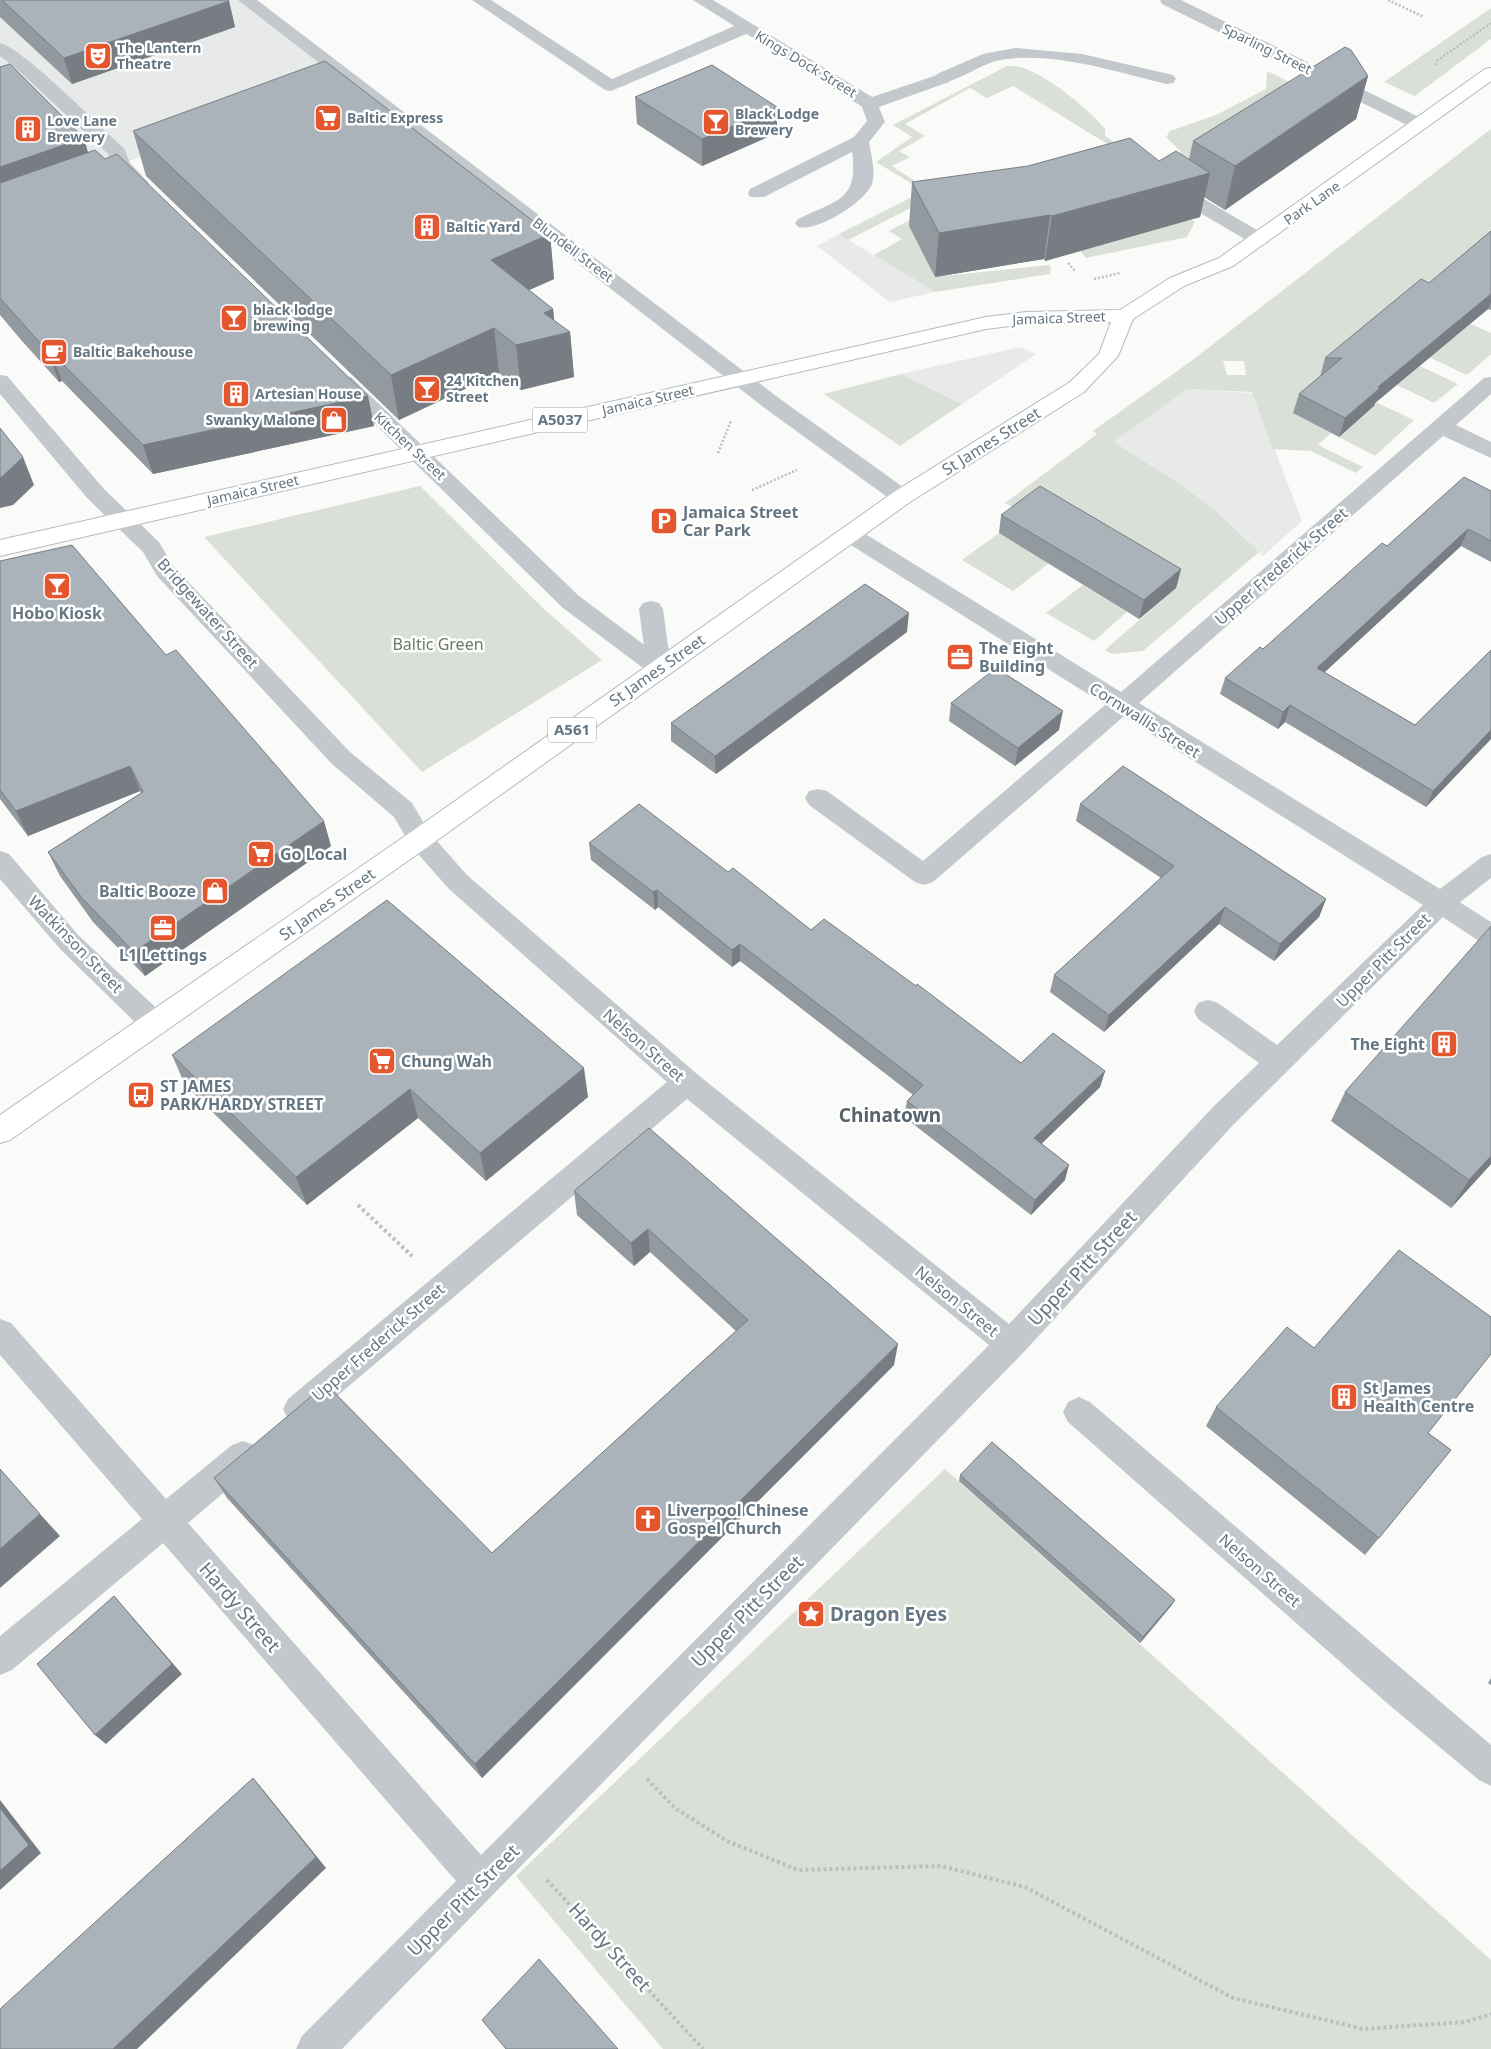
<svg xmlns="http://www.w3.org/2000/svg" width="1491" height="2049" font-family="'Noto Sans',sans-serif">
  <style>
    .built { fill: #e8e9e9 }
    .green { fill: #dadfd7; fill-rule: evenodd }
    .lines { fill: none; stroke-linecap: round; stroke-linejoin: round }
    .primary-casing { stroke: #b5babe; stroke-width: 2 }
    .path-far1 { stroke: #bbbfc2; stroke-width: 2.5; stroke-dasharray: 2 2; stroke-linecap: butt }
    .path { stroke: #bbbfc2; stroke-width: 4; stroke-dasharray: 3 3; stroke-linecap: butt }
    .service { fill: #c3c8cc; fill-rule: evenodd }
    .minor { fill: #c3c8cc; fill-rule: evenodd }
    .primary { fill: #fff; fill-rule: evenodd }
    .wall { fill: #929a9f }
    .shaded-wall { fill: #777d82 }
    .building { fill: #aab3b9; stroke: #777d82 }
    .labels { text-anchor: middle; stroke-width: 5; stroke-linejoin: round; paint-order: stroke }
    .far-poi-label { font-size: 14px; font-weight: bold; fill: #657683; stroke: #fff; text-anchor: start }
    .far-street-label { font-size: 14px; fill: #657683; stroke: #fff }
    .shield { fill: #fff; stroke: #939fa8; stroke-width: 1 }
    .shield-label { font-size: 15px; font-weight: bold; fill: #657683 }
    .street-label { font-size: 16px; fill: #657683; stroke: #fff }
    .poi-label { font-size: 16px; font-weight: bold; fill: #657683; stroke: #fff; text-anchor: start }
    .park-label { font-size: 16px; fill: #687a64; stroke: #fff }
    .quarter-label { font-size: 19px; font-weight: bold; fill: #57646e; stroke: #fff }
    .near-street-label { font-size: 19px; fill: #657683; stroke: #fff }
    .near-poi-label { font-size: 19px; font-weight: bold; fill: #657683; stroke: #fff; text-anchor: start }
  </style>
  <rect width="100%" height="100%" fill="#fafaf8"/>
  <path class="built" d="M0,0H247L350,79L0,209Z
    M839,234L935,292L890,302L817,246Z
    M1020,347L1036,354L962,404L901,374Z
    M1187,389L1253,393L1302,521L1263,556L1217,512L1183,486L1114,442Z"/>
  <path class="green" d="M1491,8V39L1415,96L1384,82Z
    M1007,66C1013,66 1020,66 1026,69C1051,79 1088,108 1105,129V136L1128,152L1122,153L1013,86L987,98L970,88L905,124L925,136L899,151L910,157L892,166L936,195L848,240L839,234L924,191L876,162L912,137L893,125Z
    M1267,71L1326,100L1171,172L1160,167L1181,152L1166,137L1170,131L1216,115L1266,89Z
    M1491,129V257L1371,400L1414,420L1375,456L1339,437L1374,407L1294,413L1331,433L1318,445L1363,467L1356,473L1311,451L1273,449L1252,392L1187,389L1114,442L1183,486L1217,512L1259,552L1143,651L1112,654L1105,650L1176,588L1005,503L1097,434L1093,431L1194,359ZM1223,361H1244L1246,375H1227Z
    M1130,181L1195,222L1187,237L1086,258L1080,251L1174,224Z
    M939,205L934,277L1049,265L1051,268L1050,274L935,292L874,255L902,239L889,231Z
    M1471,324L1491,333V354L1467,375L1424,355L1442,340L1448,342Z
    M1420,366L1458,384L1434,403L1397,385Z
    M901,374L962,404L900,446L824,394Z
    M420,486L544,609L602,660L422,772L204,537Z
    M999,533L1049,563L1013,591L962,560Z
    M1083,585L1127,612L1094,641L1046,613Z
    M945,1469L1491,1960V2049H663L516,1876Z"/>
  <g class="lines">
    <g class="primary-casing">
      <path id="primary" d="M1491,68V81L1233,266L1184,286L1133,319L1118,356L1084,392L910,502L429,846L10,1140L0,1143V1115L411,832L894,492L1070,382L1099,354L1111,322L1026,324L986,329L0,556V540L986,317L1026,312L1120,310L1170,278L1219,258L1485,69Z"/>
    </g>
    <path class="path-far1" d="M1388,0L1424,17
      M1436,65L1438,60L1491,23
      M1068,263L1075,271
      M1094,279L1120,273
      M718,453L731,421
      M752,490L797,470"/>
    <path class="path" d="M358,1205L412,1256
      M647,1779L675,1808L727,1841L798,1870L941,1866L1025,1887L1233,1998L1363,2029L1465,2022L1491,2014
      M547,1880L703,2049"/>
    <path class="service" d="M472,0H491L612,79L739,24H751L754,28L751,32L611,91L605,90Z
      M1015,48L1082,54L1173,75L1176,79L1173,83L1167,84C1117,72 1047,49 996,61C978,66 962,79 943,83L937,82L934,78L937,74L983,54Z
      M870,99L876,100L885,122L869,142C871,155 876,171 872,184C864,203 817,232 798,227L795,223L798,219C836,200 859,201 852,152L764,197H750L748,193L750,189L854,137L867,121L861,104L864,100Z
      M1170,181L1177,183L1267,236L1270,240L1267,244H1253L1163,191L1161,187L1163,183Z
      M651,601L659,603L663,609L671,668L667,674L659,676L651,674L647,668L639,609L643,603Z
      M1121,696L1130,699L1133,705L1130,711L933,882L924,885L915,882L809,805L805,798L809,791L818,789L827,791L923,861L1112,699Z
      M1441,893L1450,896L1491,922V947L1482,943L1432,910L1428,903L1432,896Z"/>
    <path class="minor" d="M238,0H257L780,399L910,492L913,497L910,502L902,504L894,502L766,409Z
      M693,0H713L872,97L943,73L949,74L952,78L949,82L876,108H864Z
      M1160,0H1181L1427,121L1430,125L1427,129H1415L1162,4Z
      M0,43C24,49 100,127 124,148L130,163L149,183L147,187H133L114,169L108,154L19,71L0,56Z
      M0,375L7,376L104,489L159,542L173,566L350,752L412,803L429,832L467,875L697,1074L1009,1324L1214,1106L1259,1063L1198,1019L1194,1011L1198,1003L1208,1000L1218,1003L1277,1045L1423,905L843,540L840,535L843,530L851,528L859,530L1121,692L1484,378L1491,377V394L1456,425L1491,442V458L1443,436L1139,703L1440,889L1482,857L1491,854V878L1450,910L1234,1124L1022,1354L342,2049H296L302,2036L456,1881L163,1543L12,1670L0,1675V1636L142,1519L0,1355V1319L11,1323L166,1499L232,1445L243,1441L254,1445L259,1456L254,1467L188,1523L481,1855L989,1345L687,1099L310,1419L299,1424L288,1419L283,1409L288,1399L667,1082L449,889L411,846L394,817L332,764L157,576L143,552L88,499L0,394Z
      M344,376L351,377L579,596L667,662L671,668L667,674L659,676L651,674L563,608L337,387L334,382L337,377Z
      M0,851L9,854L79,936L165,1016L169,1024L165,1032L155,1035L145,1032L61,950L0,879Z
      M1079,1397L1090,1402L1491,1745V1786L1479,1780L1388,1704L1068,1422L1063,1412L1068,1402Z"/>
    <use href="#primary" class="primary"/>
  </g>
  <path class="wall" d="M0,0H228L229,1L235,27L72,84L0,17Z
    M0,67L88,152L368,396L374,426L153,474L62,381L59,382L22,341L0,315Z
    M1368,76L1356,119L1225,210L1204,197L1200,217L1045,261L1044,259L935,277L909,226L912,182L1159,161L1189,159L1193,141Z
    M635,97L777,133L702,166L637,124Z
    M133,131L550,234L554,279L529,290L553,309L554,320L570,332L574,377L521,390L499,373L399,420L146,176Z
    M1491,231V310L1488,309L1375,403L1374,406L1339,437L1293,413L1299,394L1320,377L1325,358L1429,283Z
    M1491,491V562L1461,546L1324,672L1415,725L1491,650V739L1426,807L1285,722L1278,729L1220,694L1225,678L1263,649L1387,546Z
    M1001,515L1181,569L1176,588L1139,619L999,533Z
    M0,561L331,846L145,976L93,922L60,876L48,852L141,793L140,791L28,836L0,799Z
    M907,632L716,774L671,741V723Z
    M951,703L1059,730L1015,766L949,721Z
    M1080,804L1326,899L1319,917L1274,961L1219,924L1104,1032L1050,992L1054,975L1161,878L1076,821Z
    M589,843L728,872L811,930L1021,1063L1105,1071L1100,1087L1042,1143L1065,1180L1031,1215L904,1117L907,1101L913,1095L740,961L732,967L658,907L655,910L591,860Z
    M172,1055L588,1097L486,1181L418,1118L307,1205L185,1085Z
    M1345,1092L1491,1164L1451,1208L1331,1121Z
    M649,1128L894,1365L482,1778L227,1498L214,1478L492,1553L736,1331L650,1252L634,1266L577,1215L574,1191Z
    M1314,1348L1451,1450L1365,1555L1206,1426L1216,1407Z
    M960,1475L1175,1600L1171,1606L1140,1643L959,1481Z
    M1491,1678V1685L1488,1683Z"/>
  <path class="shaded-wall" d="M229,1L235,27L72,84L64,58Z
    M1368,76L1356,119L1225,210L1235,166Z
    M777,107V133L702,166V139Z
    M84,138L92,167L0,200V167Z
    M1210,173L1200,217L1045,261L1052,216Z
    M1050,215L1044,259L935,277L939,233Z
    M550,234L554,279L496,305L491,260Z
    M1491,294V302L1488,309L1375,403L1374,406L1339,437L1345,418L1378,387Z
    M553,309L556,336L570,332L574,377L521,390L516,345L544,313Z
    M494,328L499,373L399,420L391,375Z
    M51,352L62,381L59,382L49,353Z
    M368,396L374,426L153,474L143,445Z
    M23,457L34,485L13,505L0,508V477Z
    M1468,529L1461,546L1311,685L1317,668Z
    M1181,569L1176,588L1139,619L1144,600Z
    M909,613L907,632L716,774L715,756Z
    M1290,705L1285,722L1278,729L1283,712Z
    M1063,711L1059,730L1015,766L1018,748Z
    M1491,730V739L1426,807L1433,791Z
    M130,766L140,791L28,836L16,811Z
    M324,821L331,846L145,976L134,952Z
    M657,890L658,907L655,910L653,892Z
    M1326,899L1319,917L1274,961L1280,944Z
    M1225,907L1219,924L1104,1032L1109,1015Z
    M740,944V961L732,967V950Z
    M584,1068L588,1097L486,1181L480,1153Z
    M1105,1071L1100,1087L1031,1154L1034,1138Z
    M410,1089L418,1118L307,1205L296,1177Z
    M1491,1156V1164L1451,1208L1469,1180Z
    M1069,1165L1065,1180L1031,1215L1035,1200Z
    M648,1229L650,1252L634,1266L631,1243Z
    M898,1344L894,1365L482,1778L475,1764Z
    M40,1514L60,1536L0,1588V1549Z
    M114,1596L182,1674L106,1744L95,1735Z
    M1175,1600L1171,1606L1140,1643L1143,1637Z
    M253,1778L264,1791L326,1868L137,2049H113Z
    M0,1800L41,1853L0,1890Z"/>
  <path class="building" d="M2,0H228L229,1L64,58Z
    M1345,47L1351,50L1368,76L1235,166L1193,141Z
    M325,61L550,234L491,260L553,309L544,313L570,332L516,345L494,328L391,375L133,131Z
    M10,64L84,138L0,167V67Z
    M712,65L777,107L702,139L635,97Z
    M1130,138L1159,161L1176,151L1210,173L1052,216L1050,215L939,233L912,182L1028,166Z
    M95,150L105,159L117,154L368,396L143,445L51,352L49,353L0,298V183Z
    M1491,231V294L1378,387L1380,388L1345,418L1299,394L1342,358H1325L1421,279L1429,283Z
    M0,428L23,457L2,477H0Z
    M1464,477L1491,491V541L1468,529L1317,668L1415,725L1491,650V730L1433,791L1290,705L1283,712L1225,678L1260,647L1263,649L1382,543L1387,546Z
    M1040,486L1181,569L1144,600L1001,515Z
    M72,545L166,655L176,650L324,821L134,952L82,898L48,852L143,792L130,766L16,811L0,790V561Z
    M865,584L909,613L715,756L671,723Z
    M996,668L1063,711L1018,748L951,703Z
    M1123,766L1326,899L1280,944L1225,907L1109,1015L1054,975L1174,866L1080,804Z
    M639,804L728,872L733,868L811,930L824,919L916,986L917,984L1021,1063L1053,1033L1105,1071L1034,1138L1069,1165L1035,1200L907,1101L923,1085L740,944L732,950L657,890L653,892L589,843Z
    M387,900L584,1068L480,1153L410,1089L296,1177L172,1055Z
    M1491,926V1156L1469,1180L1345,1092Z
    M649,1128L898,1344L475,1764L214,1478L326,1384L492,1553L748,1320L648,1229L631,1243L574,1191Z
    M1399,1250L1491,1317V1354L1428,1433L1451,1450L1379,1538L1216,1407L1287,1327L1314,1348Z
    M992,1442L1175,1600L1143,1637L960,1475Z
    M0,1469L40,1514L0,1549Z
    M114,1596L172,1664L95,1735L37,1664Z
    M253,1778L316,1857L113,2049H0V2009Z
    M0,1808L29,1845L0,1871Z
    M539,1959L618,2049H506L482,2020Z"/>
  <defs>
    <g id="theatre-square" transform="scale(1.4375)"><rect x="-9" y="-9" width="18" height="18" rx="4" fill="#e4572e" stroke="#fff"/><path d="M-5-5.5Q0-4 5-5.5V0Q5 5 0 6Q-5 5-5 0ZM-3.3-2.5H-1v1.5H-3.3ZM1-2.5H3.3v1.5H1ZM-2.8 1Q0 5.5 2.8 1Z" fill="#fff"/></g>
    <g id="supermarket-square" transform="scale(1.4375)"><rect x="-9" y="-9" width="18" height="18" rx="4" fill="#e4572e" stroke="#fff"/><path d="M-6-5.5h2.5l.6 2H6L4.5 2H-2.5L-4.4-4H-6ZM-1.5 3.2a1.3 1.3 0 1 0 .1 0ZM3 3.2a1.3 1.3 0 1 0 .1 0Z" fill="#fff"/></g>
    <g id="bar-square" transform="scale(1.4375)"><rect x="-9" y="-9" width="18" height="18" rx="4" fill="#e4572e" stroke="#fff"/><path d="M-6-5H6L.8 .8V4.5H3.5V6h-7V4.5H-.8V.8Z" fill="#fff"/></g>
    <g id="building-square" transform="scale(1.4375)"><rect x="-9" y="-9" width="18" height="18" rx="4" fill="#e4572e" stroke="#fff"/><path d="M-4-6H4V6H1V3H-1V6H-4ZM-2.5-4.3h1.7v1.8h-1.7ZM.8-4.3h1.7v1.8H.8ZM-2.5-1h1.7V.8h-1.7ZM.8-1h1.7V.8H.8Z" fill="#fff"/></g>
    <g id="cafe-square" transform="scale(1.4375)"><rect x="-9" y="-9" width="18" height="18" rx="4" fill="#e4572e" stroke="#fff"/><path d="M-5.5-4.5H6V0H3Q3 3.5 0 3.5H-2.5Q-5.5 3.5-5.5 0ZM3-3.2v2h1.7v-2ZM-6 4.5H4V6H-6Z" fill="#fff"/></g>
    <g id="shop-square" transform="scale(1.4375)"><rect x="-9" y="-9" width="18" height="18" rx="4" fill="#e4572e" stroke="#fff"/><path d="M-5-2.5h2.3a2.7 3.5 0 0 1 5.4 0H5L5.5 6h-11ZM-1.5-2.5h3a1.5 2.3 0 0 0-3 0Z" fill="#fff"/></g>
    <g id="parking-square" transform="scale(1.4375)"><rect x="-9" y="-9" width="18" height="18" rx="4" fill="#e4572e" stroke="#fff"/><path d="M-3.5-5.5H1a3.5 3.5 0 0 1 0 7H-1V5.5H-3.5ZM-1-3.4V-.6H.8a1.4 1.4 0 0 0 0-2.8Z" fill="#fff"/></g>
    <g id="office-square" transform="scale(1.4375)"><rect x="-9" y="-9" width="18" height="18" rx="4" fill="#e4572e" stroke="#fff"/><path d="M-6-3h4V-5.5h4V-3h4V5H-6ZM-1-4.5V-3h2v-1.5ZM-6 0V1H6V0Z" fill="#fff"/></g>
    <g id="bus-square" transform="scale(1.4375)"><rect x="-9" y="-9" width="18" height="18" rx="4" fill="#e4572e" stroke="#fff"/><path d="M-5-6H5V4H4V6H2V4H-2V6H-4V4H-5ZM-3.5-4V0h7V-4ZM-3.5 1.2v1.5H-2V1.2ZM2 1.2v1.5H3.5V1.2Z" fill="#fff"/></g>
    <g id="church-square" transform="scale(1.4375)"><rect x="-9" y="-9" width="18" height="18" rx="4" fill="#e4572e" stroke="#fff"/><path d="M-1.2-6h2.4v3.5h3.3v2.4h-3.3V6h-2.4V-.1h-3.3v-2.4h3.3Z" fill="#fff"/></g>
    <g id="sight-square" transform="scale(1.4375)"><rect x="-9" y="-9" width="18" height="18" rx="4" fill="#e4572e" stroke="#fff"/><path d="M0-6L1.8-2.2L6-1.7L2.9 1.2L3.7 5.4L0 3.3L-3.7 5.4L-2.9 1.2L-6-1.7L-1.8-2.2Z" fill="#fff"/></g>
  </defs>
  <g fill-rule="evenodd">
    <use href="#theatre-square" x="98" y="56"/>
    <use href="#supermarket-square" x="328" y="118"/>
    <use href="#bar-square" x="716" y="122"/>
    <use href="#building-square" x="28" y="129"/>
    <use href="#building-square" x="427" y="227"/>
    <use href="#bar-square" x="234" y="318"/>
    <use href="#cafe-square" x="54" y="352"/>
    <use href="#bar-square" x="427" y="389"/>
    <use href="#building-square" x="236" y="394"/>
    <use href="#shop-square" x="334" y="420"/>
    <use href="#parking-square" x="664" y="521"/>
    <use href="#bar-square" x="57" y="586"/>
    <use href="#office-square" x="960" y="657"/>
    <use href="#supermarket-square" x="261" y="854"/>
    <use href="#shop-square" x="215" y="891"/>
    <use href="#office-square" x="163" y="928"/>
    <use href="#building-square" x="1444" y="1044"/>
    <use href="#supermarket-square" x="382" y="1061"/>
    <use href="#bus-square" x="141" y="1095"/>
    <use href="#building-square" x="1344" y="1397"/>
    <use href="#church-square" x="648" y="1519"/>
    <use href="#sight-square" x="811" y="1614"/>
  </g>
  <g class="labels">
    <g class="far-poi-label">
      <text x="117" y="53">The Lantern<tspan x="117" dy="16">Theatre</tspan></text>
      <text x="735" y="119">Black Lodge<tspan x="735" dy="16">Brewery</tspan></text>
      <text x="347" y="123">Baltic Express</text>
      <text x="47" y="126">Love Lane<tspan x="47" dy="16">Brewery</tspan></text>
      <text x="446" y="232">Baltic Yard</text>
      <text x="253" y="315">black lodge<tspan x="253" dy="16">brewing</tspan></text>
      <text x="73" y="357">Baltic Bakehouse</text>
      <text x="446" y="386">24 Kitchen<tspan x="446" dy="16">Street</tspan></text>
      <text x="255" y="399">Artesian House</text>
      <text x="315" y="425" text-anchor="end">Swanky Malone</text>
    </g>
    <g class="far-street-label">
      <text transform="translate(1267 49) rotate(26)" y="5">Sparling Street</text>
      <text transform="translate(806 64) rotate(31)" y="5">Kings Dock Street</text>
      <text transform="translate(1312 203) rotate(-35)" y="5">Park Lane</text>
      <text transform="translate(573 250) rotate(37)" y="5">Blundell Street</text>
      <text transform="translate(1059 318) rotate(-2)" y="5">Jamaica Street</text>
      <text transform="translate(648 400) rotate(-13)" y="5">Jamaica Street</text>
      <text transform="translate(410 446) rotate(43)" y="5">Kitchen Street</text>
      <text transform="translate(253 490) rotate(-13)" y="5">Jamaica Street</text>
    </g>
    <g class="shield">
      <rect x="532.5" y="407.5" width="55" height="25" rx="4"/>
      <rect x="548" y="717.5" width="48" height="25" rx="4"/>
    </g>
    <g class="shield-label">
      <text x="560" y="425">A5037</text>
      <text x="572" y="735">A561</text>
    </g>
    <g class="street-label">
      <text transform="translate(991 441) rotate(-32)" y="6">St James Street</text>
      <text transform="translate(1281 566) rotate(-41)" y="6">Upper Frederick Street</text>
      <text transform="translate(208 613) rotate(48)" y="6">Bridgewater Street</text>
      <text transform="translate(657 670) rotate(-35)" y="6">St James Street</text>
      <text transform="translate(1145 720) rotate(32)" y="6">Cornwallis Street</text>
      <text transform="translate(327 904) rotate(-35)" y="6">St James Street</text>
      <text transform="translate(76 944) rotate(46)" y="6">Watkinson Street</text>
      <text transform="translate(1383 960) rotate(-45)" y="6">Upper Pitt Street</text>
      <text transform="translate(644 1045) rotate(41)" y="6">Nelson Street</text>
      <text transform="translate(957 1301) rotate(39)" y="6">Nelson Street</text>
      <text transform="translate(378 1342) rotate(-41)" y="6">Upper Frederick Street</text>
      <text transform="translate(1260 1570) rotate(41)" y="6">Nelson Street</text>
    </g>
    <g class="poi-label">
      <text x="683" y="518">Jamaica Street<tspan x="683" dy="18">Car Park</tspan></text>
      <text x="57" y="619" text-anchor="middle">Hobo Kiosk</text>
      <text x="979" y="654">The Eight<tspan x="979" dy="18">Building</tspan></text>
      <text x="280" y="860">Go Local</text>
      <text x="196" y="897" text-anchor="end">Baltic Booze</text>
      <text x="163" y="961" text-anchor="middle">L1 Lettings</text>
      <text x="1425" y="1050" text-anchor="end">The Eight</text>
      <text x="401" y="1067">Chung Wah</text>
      <text x="160" y="1092">ST JAMES<tspan x="160" dy="18">PARK/HARDY STREET</tspan></text>
      <text x="1363" y="1394">St James<tspan x="1363" dy="18">Health Centre</tspan></text>
      <text x="667" y="1516">Liverpool Chinese<tspan x="667" dy="18">Gospel Church</tspan></text>
    </g>
    <g class="park-label">
      <text x="438" y="650">Baltic Green</text>
    </g>
    <g class="quarter-label">
      <text x="890" y="1122">Chinatown</text>
    </g>
    <g class="near-street-label">
      <text transform="translate(1082 1268) rotate(-47)" y="7">Upper Pitt Street</text>
      <text transform="translate(240 1607) rotate(49)" y="7">Hardy Street</text>
      <text transform="translate(747 1611) rotate(-45)" y="7">Upper Pitt Street</text>
      <text transform="translate(463 1900) rotate(-45)" y="7">Upper Pitt Street</text>
      <text transform="translate(610 1947) rotate(48)" y="7">Hardy Street</text>
    </g>
    <g class="near-poi-label">
      <text x="830" y="1621">Dragon Eyes</text>
    </g>
  </g>
</svg>
